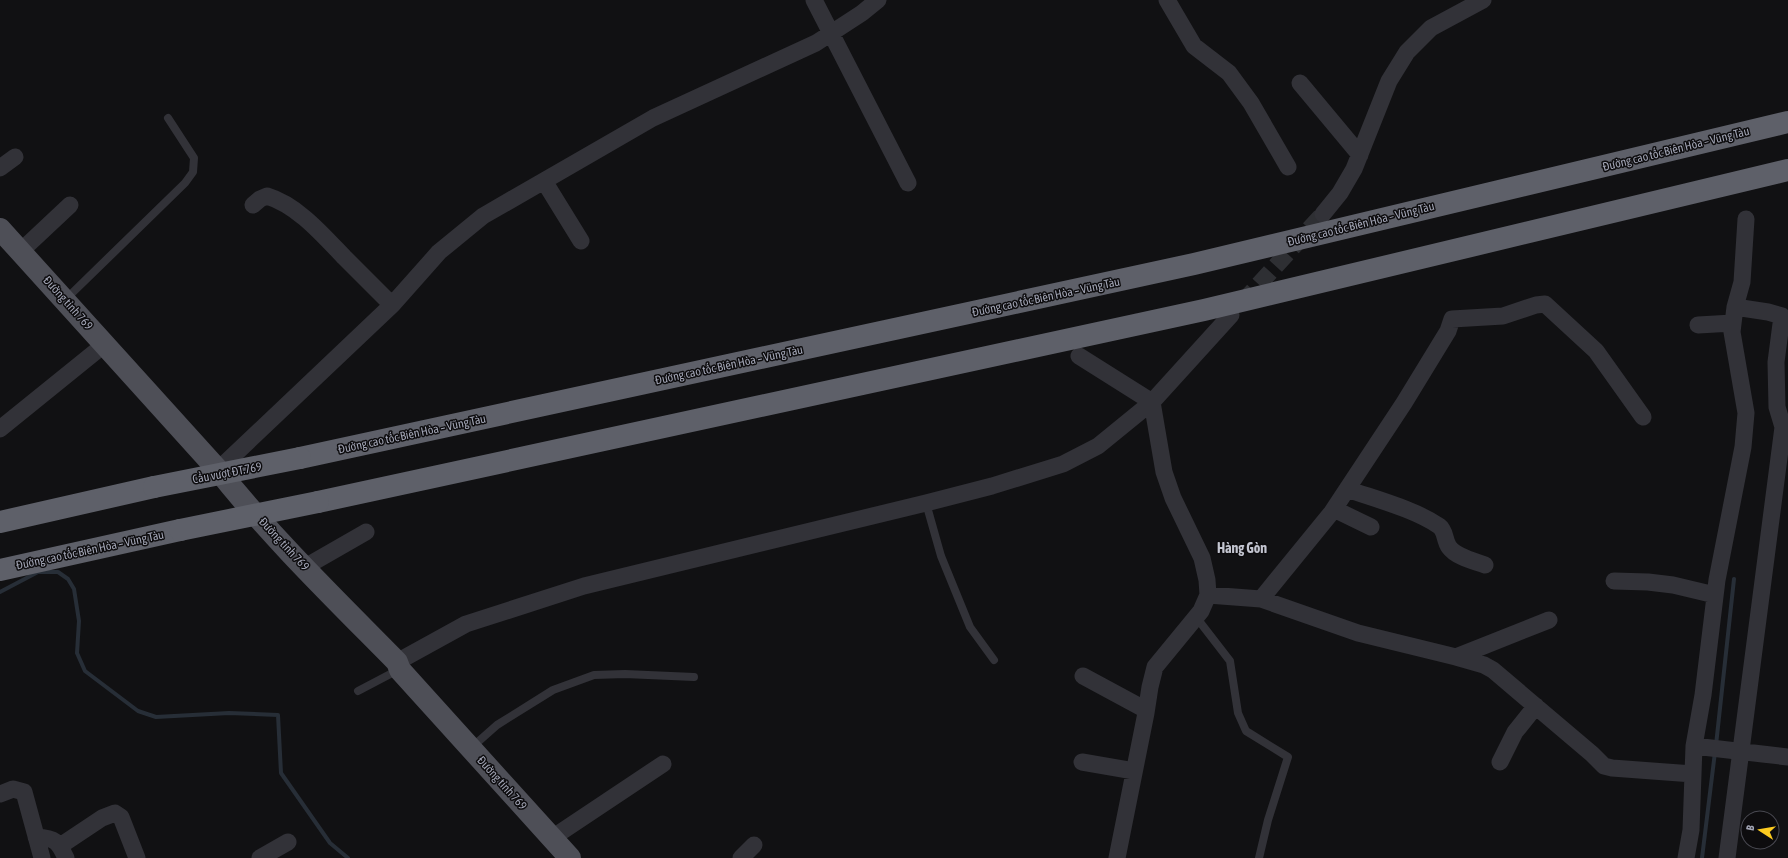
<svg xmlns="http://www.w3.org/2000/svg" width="1788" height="858" font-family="'Asap Condensed',sans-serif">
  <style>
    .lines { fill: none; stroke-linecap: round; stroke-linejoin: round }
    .stream { stroke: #272e37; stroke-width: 4 }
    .street-tunnel { stroke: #2e2f33; stroke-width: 17; stroke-dasharray: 17 8; stroke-linecap: butt }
    .lane { stroke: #323238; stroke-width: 8 }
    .street { stroke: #323238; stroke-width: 17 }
    .primary { stroke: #4e4f57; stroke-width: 22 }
    .highway { stroke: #5e6069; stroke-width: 22 }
    .highway-bridge { stroke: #5e6069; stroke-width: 22 }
    .labels { text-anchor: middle; stroke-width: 3; stroke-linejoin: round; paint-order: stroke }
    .street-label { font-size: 12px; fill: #a2a5b5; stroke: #0d0c0e }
    .quarter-label { font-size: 14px; font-weight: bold; fill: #c3c5d0; stroke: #0d0c0e }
  </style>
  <rect width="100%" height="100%" fill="#111113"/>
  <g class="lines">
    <path class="stream" d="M0,592L38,572H58L68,579L74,589L79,621L77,653L85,671L138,711L156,717L229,713L278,715L281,773L330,843L348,858
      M1716,745L1734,579
      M1702,858L1715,752"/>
    <path class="street-tunnel" d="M1242,303L1323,214"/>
    <path class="lane" d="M66,299L185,183L193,172L194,158L168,118
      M926,503L941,556L970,627L994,660
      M1196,617L1230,661L1238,713L1246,731L1288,757L1268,820L1259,858
      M358,691L398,670
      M471,748L497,725L553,690L594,675L625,674L694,677"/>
    <path class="street" d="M814,0L908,183
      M1167,0L1194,46L1229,73L1251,103L1288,167
      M1300,83L1360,155
      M0,168L15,157
      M544,181L581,241
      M253,205L260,199L267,196C297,205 322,234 344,257C360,273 376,289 392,305
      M1323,214L1340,193L1354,169L1389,81L1407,52L1431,28L1483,0
      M21,251L70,205
      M1698,325L1733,323
      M1079,356L1152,402L1164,472L1173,498L1202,558L1207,580L1208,595L1201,611L1155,667L1150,687L1146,713L1117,858
      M0,429L105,344
      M218,470L392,305L439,252L483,216L653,118L816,43L862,13L878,0
      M1347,489C1375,499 1414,509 1439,526C1446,531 1444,540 1449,547C1456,557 1474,561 1485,565
      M1334,509L1371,527
      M305,567L366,532
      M1614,581L1648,582L1673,585L1715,595
      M1208,595L1261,599L1358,633L1456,657L1484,665L1493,670L1592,754L1604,766L1612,768L1693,774
      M1261,599L1332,512L1404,403L1448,331L1452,319L1503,316L1536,305L1545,304L1596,351L1643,417
      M1456,657L1549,620
      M397,662L466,624L584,586L926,503L992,486L1063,464L1098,446L1152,402L1231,315
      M1083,676L1146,710
      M1694,746L1788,757
      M1082,762L1134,771
      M1500,762L1515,732L1536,706
      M0,794L13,789L24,792L42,858
      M36,837C55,838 58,841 66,858
      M552,838L663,764
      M60,846L102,818L115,813L121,817L137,858
      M260,858L288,842
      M741,858L754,845
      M1686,858L1691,830L1694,746L1703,695L1717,580L1743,447L1746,413L1732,332L1735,307L1742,282L1746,219
      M1727,858L1783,427L1777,407L1776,362L1782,316L1768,312L1735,307"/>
    <path class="primary" d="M0,229L218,470C272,538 336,600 397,662L400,670L570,858"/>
    <path class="highway" d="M300,458L1194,264L1788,122
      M318,502L1204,310L1788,170
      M0,522L154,487
      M0,570L180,530"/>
    <path class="highway-bridge" d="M154,487L300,458
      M180,530L318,502"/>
  </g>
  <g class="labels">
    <g class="street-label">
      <text transform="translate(1676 149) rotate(-14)" y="4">Đường cao tốc Biên Hòa – Vũng Tàu</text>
      <text transform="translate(1361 224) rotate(-14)" y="4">Đường cao tốc Biên Hòa – Vũng Tàu</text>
      <text transform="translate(1046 297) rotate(-12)" y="4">Đường cao tốc Biên Hòa – Vũng Tàu</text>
      <text transform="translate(68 303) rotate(48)" y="4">Đường tỉnh 769</text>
      <text transform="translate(729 365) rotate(-12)" y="4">Đường cao tốc Biên Hòa – Vũng Tàu</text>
      <text transform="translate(412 434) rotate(-12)" y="4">Đường cao tốc Biên Hòa – Vũng Tàu</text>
      <text transform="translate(227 473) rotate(-11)" y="4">Cầu vượt ĐT.769</text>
      <text transform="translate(284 544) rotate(47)" y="4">Đường tỉnh 769</text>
      <text transform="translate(90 550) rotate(-12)" y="4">Đường cao tốc Biên Hòa – Vũng Tàu</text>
      <text transform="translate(502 783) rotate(48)" y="4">Đường tỉnh 769</text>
    </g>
    <g class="quarter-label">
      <text x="1242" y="553">Hàng Gòn</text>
    </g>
  </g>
  <g transform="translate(1760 830) rotate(282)"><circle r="19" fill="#0d0c0e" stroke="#494951"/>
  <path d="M0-3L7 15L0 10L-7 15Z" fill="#fccb20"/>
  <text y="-6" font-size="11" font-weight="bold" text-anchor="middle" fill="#a2a5b5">B</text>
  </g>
</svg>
